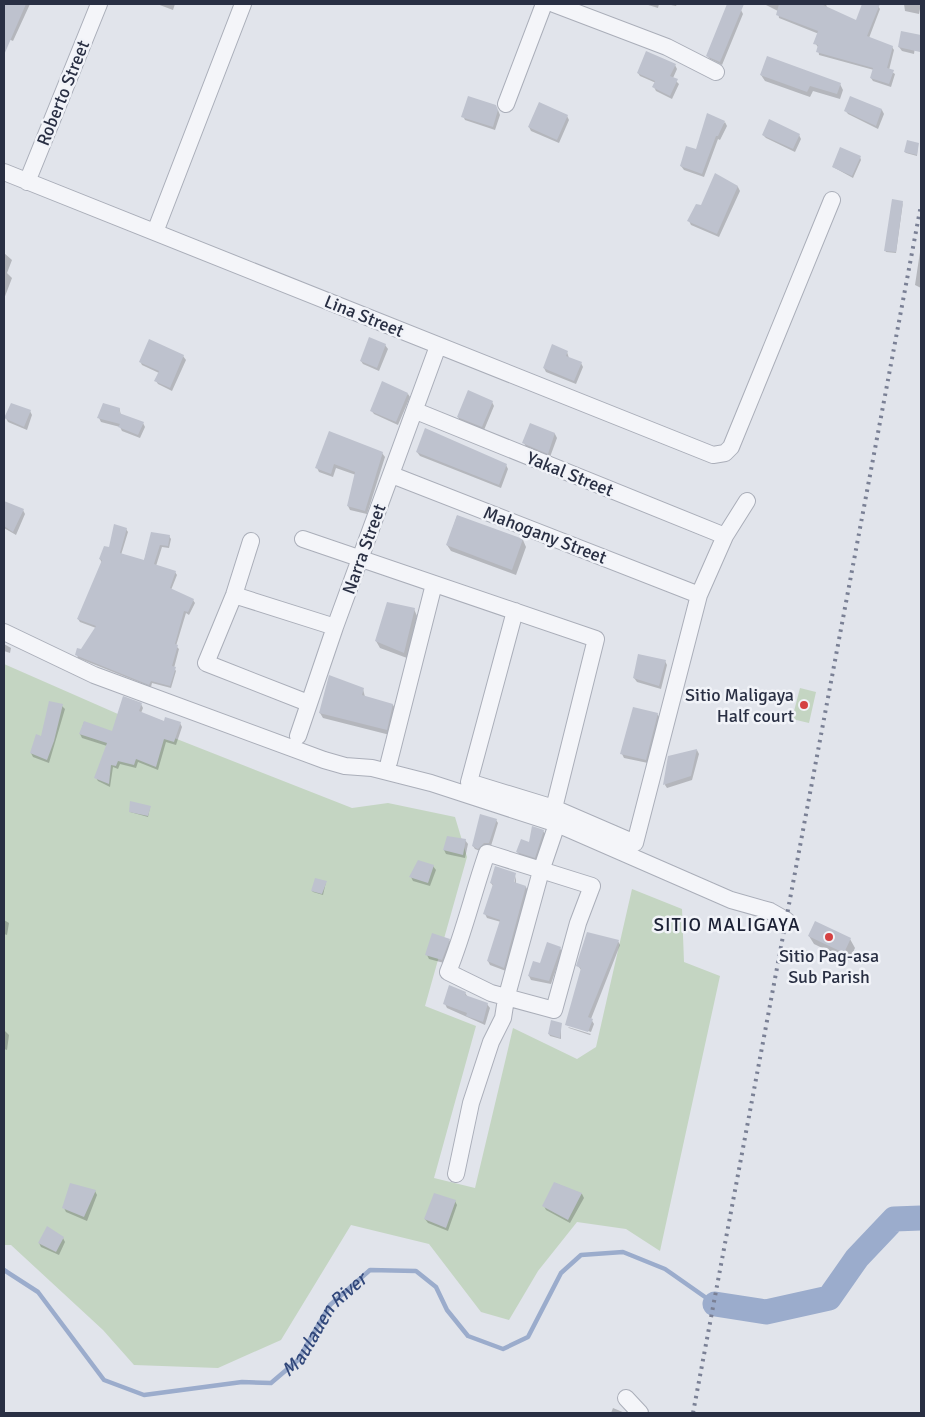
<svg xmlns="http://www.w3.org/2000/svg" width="925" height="1417" font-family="Signika,sans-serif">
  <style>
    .green { fill: #c4d5c2 }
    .shadow { fill: #0003 }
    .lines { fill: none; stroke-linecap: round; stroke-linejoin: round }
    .stream { stroke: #9baccc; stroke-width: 4.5 }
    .river { stroke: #9baccc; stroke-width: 25 }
    .building { fill: #bec2ce }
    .minor-casing { stroke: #aaaeb9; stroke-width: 18 }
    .minor { stroke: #f4f5f9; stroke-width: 16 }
    .rail { stroke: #7a8095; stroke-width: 4; stroke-dasharray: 2.5 5; stroke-linecap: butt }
    .poi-dot { fill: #d54142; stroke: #f1f3f8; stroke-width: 2 }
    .labels { text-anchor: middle; stroke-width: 5; stroke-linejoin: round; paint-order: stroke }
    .street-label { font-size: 18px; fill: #292f43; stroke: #f1f3f8 }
    .poi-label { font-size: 18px; fill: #292f43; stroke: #f1f3f8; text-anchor: end }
    .neighbourhood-label { font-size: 19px; letter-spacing: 1px; fill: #1b2034; stroke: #f1f3f8 }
    .water-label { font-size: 19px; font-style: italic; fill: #31477a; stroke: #f1f3f8 }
  </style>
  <rect width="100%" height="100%" fill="#e1e4eb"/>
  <path class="green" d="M4,664L159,732L352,808L388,803L455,817L467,857L425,1006L476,1026L434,1178L475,1188L513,1028L577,1059L596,1047L632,889L682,909L684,962L720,976L660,1251L626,1229L577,1222L538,1271L509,1320L481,1312L429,1244L351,1225L281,1340L218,1368L134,1365L103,1330L11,1245H4Z
    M800,688L816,692L809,723L792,719Z"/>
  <path class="shadow" d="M4,4H30L13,41L4,37Z
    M157,4H175L173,10Z
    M645,4H659L658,8Z
    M666,4H677L676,6Z
    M764,4H826L827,8L856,22L863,4L878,6L880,9L869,38L892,47L894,50L889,70L895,74L891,87L873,81L871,78L874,70L819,55L818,47L815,43L819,34L779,18L778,11Z
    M904,4H921L919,14L905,11Z
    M741,10L743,14L722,65L710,59L707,56Z
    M916,39L914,54L902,51L899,47Z
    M675,65L677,69L673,78L679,84L672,99L656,91L654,87L656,83L640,76L638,73Z
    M761,75L840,84L843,90L840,99L813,91L810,97L765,81Z
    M498,110L500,115L495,130L465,120L463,116Z
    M845,110H882L884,114L878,129L848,114Z
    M567,116L569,120L559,143L531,131L529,127Z
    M725,122L727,126L720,140L718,139L704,177L684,170L681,166Z
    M763,135H799L801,139L795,152L766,138Z
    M918,144L917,156L906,153L905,152Z
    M860,157L861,160L853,178L833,167Z
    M716,175L738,187L740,191L719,237L691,225L689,221L702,206Z
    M903,202L896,253L886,252L885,250Z
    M920,252H921V288L915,285Z
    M4,253L12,260L7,273L12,278L4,299Z
    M385,345L388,349L379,371L363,364L361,361Z
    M567,352L569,358L581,363L583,367L576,384L546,372L544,368Z
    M183,356L186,360L172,391L158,384L156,381L159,373L142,365L140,361Z
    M408,394L410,397L398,425L374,414L371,410Z
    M492,402L494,406L484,430L460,421L458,417Z
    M120,409L119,419L121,411V415L143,423L145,427L140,438L122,431L120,427L101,422L99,418Z
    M30,411L32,415L27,430L8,422L6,418Z
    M530,425L555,434L557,438L550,457L526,447L524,443Z
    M330,433L382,453L385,457L367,514L350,510L348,506L356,475L336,468L333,477L319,472L317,468Z
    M417,452L506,465L508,469L501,488L420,456Z
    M4,502L23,510L25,514L16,535L4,528Z
    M457,516L523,540L526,547L516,575L451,551L447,545Z
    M126,529L128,532L121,555L144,561L152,533L169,536L171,539L169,548L162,547L156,566L175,572L177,575L171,590L193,600L195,603L189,615L186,613L176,646L179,649L174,668L176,671L171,688L152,683L151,687L78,658L77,655L82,651L96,628L80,622L78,619L102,563L100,559Z
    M414,609L417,616L407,658L380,648L376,641Z
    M4,644L11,648L10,653L4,651Z
    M665,661L667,665L661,689L637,682L634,678Z
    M363,689L365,697L393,705L396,710L390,735L323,718L320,713Z
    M141,704L143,708L141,713L165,722L180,723L182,727L176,745L166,742L158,770L138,762L136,768L120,764L118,769L113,767L110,787L98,781L96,778L107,746L82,738L80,734L84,722L112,732Z
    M62,706L65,709L49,763L33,757L31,753Z
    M657,714L660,718L648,763L624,758L622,754Z
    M697,750L699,754L692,780L667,788L665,785L669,767Z
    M150,807L148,817L130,812Z
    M496,820L498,823L491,846L480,851L475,849L473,846Z
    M543,831L546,835L537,861L520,855L517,852Z
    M465,840L468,844L465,858L446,854L444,850Z
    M433,866L436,870L430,886L413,881L411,877Z
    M515,874L513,888L516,876V884L526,887L528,891L506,971L490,965L488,961L501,922L487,918L485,914L494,887L491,883Z
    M326,882L323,895L313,892L312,891Z
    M4,920L9,923L7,935L4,934Z
    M809,936L850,939L855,948L849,961L814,944Z
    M449,940L451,943L444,963L429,959L427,955Z
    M618,941L620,945L591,1019L594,1024L591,1032L568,1024V1026L567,1024L582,971L578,966Z
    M560,948L562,952L551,984L531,980L529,976Z
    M465,993L468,997L487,1004L490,1008L485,1025L447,1008L445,1004Z
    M561,1024V1039L550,1036L549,1034Z
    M568,1027L591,1034L590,1035L569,1028Z
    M4,1030L9,1035L7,1050L4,1049Z
    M555,1183L582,1194L584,1198L570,1223L546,1210L544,1206Z
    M95,1191L97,1195L87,1221L66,1212L64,1208Z
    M455,1201L457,1205L448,1231L428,1223L425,1219Z
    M63,1238L65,1242L59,1255L41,1247L39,1243Z
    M613,1408L625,1413H611Z"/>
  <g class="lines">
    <path class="stream" id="s1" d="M4,1270L38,1292L104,1380L144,1395L242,1382L271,1383L298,1360L330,1305L370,1270L416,1271L436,1287L447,1310L468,1336L503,1349L528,1337L561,1273L581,1255L623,1252L665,1269L715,1304"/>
    <path class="river" d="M715,1304L766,1312L829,1298L857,1258L894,1219L921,1218"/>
  </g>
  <path class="building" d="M4,4H26L4,55Z
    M727,4H744L720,62L706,56Z
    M779,4H821L856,20L862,4H880L867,36L893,46L887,68L894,70L889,84L870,78L873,68L816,52L818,45L813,44L818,31L776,15Z
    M901,31L921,35L920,52L898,47Z
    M646,51L676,64L670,76L678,79L670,96L652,87L655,81L637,73Z
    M767,56L841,83L837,94L810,86L807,92L760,75Z
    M468,96L496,105L498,110L493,127L461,117Z
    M850,96L882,109L876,126L844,111Z
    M539,102L568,115L557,140L528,127Z
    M707,113L725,121L718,136H716L702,174L680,166L686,146L696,149Z
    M769,119L800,134L793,149L762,135Z
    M907,140L919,143L917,155L904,152Z
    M840,147L861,156L852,176L832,167Z
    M715,173L738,186L717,234L687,221L696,204L701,205Z
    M892,199L903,201L896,252L884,251Z
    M369,337L386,344L377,368L360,361Z
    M149,339L184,355L170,388L154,381L159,371L139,362Z
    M552,344L568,351L566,356L582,362L574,381L543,368Z
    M382,381L408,393L396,422L370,411Z
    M468,390L493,401L482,427L457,417Z
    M11,403L31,410L24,427L4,418Z
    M103,403L120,408L119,413L144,422L138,435L118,427L120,424L97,418Z
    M530,423L555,433L548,454L522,443Z
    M425,428L507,464L499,485L416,452Z
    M329,431L383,452L365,511L347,506L355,472L334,464L331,474L315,468Z
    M4,501L24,509L13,532L4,526Z
    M457,515L523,539L512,570L446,545Z
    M114,524L127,528L120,553L144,560L151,532L170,535L168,546L160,545L154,564L176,571L170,588L194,599L188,612L184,611L175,644L178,645L172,666L176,667L170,686L151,681L149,685L75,655L77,648L81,649L96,626L77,619L102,560L99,559L104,546L109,547Z
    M387,602L415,608L404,653L375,641Z
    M638,654L666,660L659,686L633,678Z
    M329,675L364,688L362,695L393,704L387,730L319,713Z
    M123,696L142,703L139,711L164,721L165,717L181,722L174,742L164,739L156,767L136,759L134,765L118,761L116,766L111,765L109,784L94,778L107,743L79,734L84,721L112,731Z
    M49,701L63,704L54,741L47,760L30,753L36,734L41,736Z
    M633,707L658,713L646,760L620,754Z
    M697,749L691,776L663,785L668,756Z
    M130,801L151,806L148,816L129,812Z
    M480,814L497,819L489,843H484L478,849L472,846Z
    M532,826L544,830L535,858L516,852L521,839L529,842Z
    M447,836L466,839L463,855L443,850Z
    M418,860L434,865L428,883L409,877Z
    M495,866L516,873L514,882L526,886L504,968L487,961L500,920L483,914L493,884L490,883Z
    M315,878L327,881L322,894L311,891Z
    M815,921L851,938L844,953L808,936Z
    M587,932L619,940L588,1017L593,1019L588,1032L565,1025L581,968L576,966Z
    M432,933L450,939L442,960L425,955Z
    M547,942L561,947L549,981L528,976L533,961L540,963Z
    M449,985L466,992L465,995L488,1003L483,1022L466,1016L467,1013L443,1004Z
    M551,1020L562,1023L560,1038L548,1034Z
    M554,1182L582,1193L568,1220L542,1206Z
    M70,1183L96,1190L84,1217L62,1208Z
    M434,1193L456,1200L446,1228L424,1219Z
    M47,1226L64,1237L56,1252L38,1243Z"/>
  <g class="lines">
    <g class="minor-casing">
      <path id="minor" d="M554,4L667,47L716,72
        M506,104L544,4
        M4,172L713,455L725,453L731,447L832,200
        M27,182L99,4
        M155,232L243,4
        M416,411L725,536
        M392,475L699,595
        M303,539L596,639L554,808
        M251,541L234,595L206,663L308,703
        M234,595L335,627
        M515,611L469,782L554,808L635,843L699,595L725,536L747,501
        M4,632L94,675L324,760L345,766L372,768L431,783L557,824L731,900L770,911L786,920
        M298,736L335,627L438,346
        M389,762L434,584
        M487,853L592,886L578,923L554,1010L491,993L448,972C464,933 473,893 487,853Z
        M456,1174L471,1103L491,1042L503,1018L506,999L541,871L557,824
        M626,1398L640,1413"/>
    </g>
    <use href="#minor" class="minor"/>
    <path class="rail" d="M693,1413L921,205"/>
  </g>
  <g class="poi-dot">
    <circle cx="804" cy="705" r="5"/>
    <circle cx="829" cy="937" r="5"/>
  </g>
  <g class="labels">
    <g class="street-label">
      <text transform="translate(63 93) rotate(-68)" y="6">Roberto Street</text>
      <text transform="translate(364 316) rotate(22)" y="6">Lina Street</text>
      <text transform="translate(570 474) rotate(22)" y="6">Yakal Street</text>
      <text transform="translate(545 535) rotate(21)" y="6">Mahogany Street</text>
      <text transform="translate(364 549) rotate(-70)" y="6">Narra Street</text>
    </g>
    <g class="poi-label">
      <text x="794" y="701">Sitio Maligaya<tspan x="794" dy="21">Half court</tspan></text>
      <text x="829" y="962" text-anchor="middle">Sitio Pag-asa<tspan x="829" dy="21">Sub Parish</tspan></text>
    </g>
    <g class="neighbourhood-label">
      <text x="727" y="931">SITIO MALIGAYA</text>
    </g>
    <g class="water-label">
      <text dy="7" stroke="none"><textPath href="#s1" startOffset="401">Maulauen River</textPath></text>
    </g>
  </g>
  <rect width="925" height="1417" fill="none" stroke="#292f43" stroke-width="10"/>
</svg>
